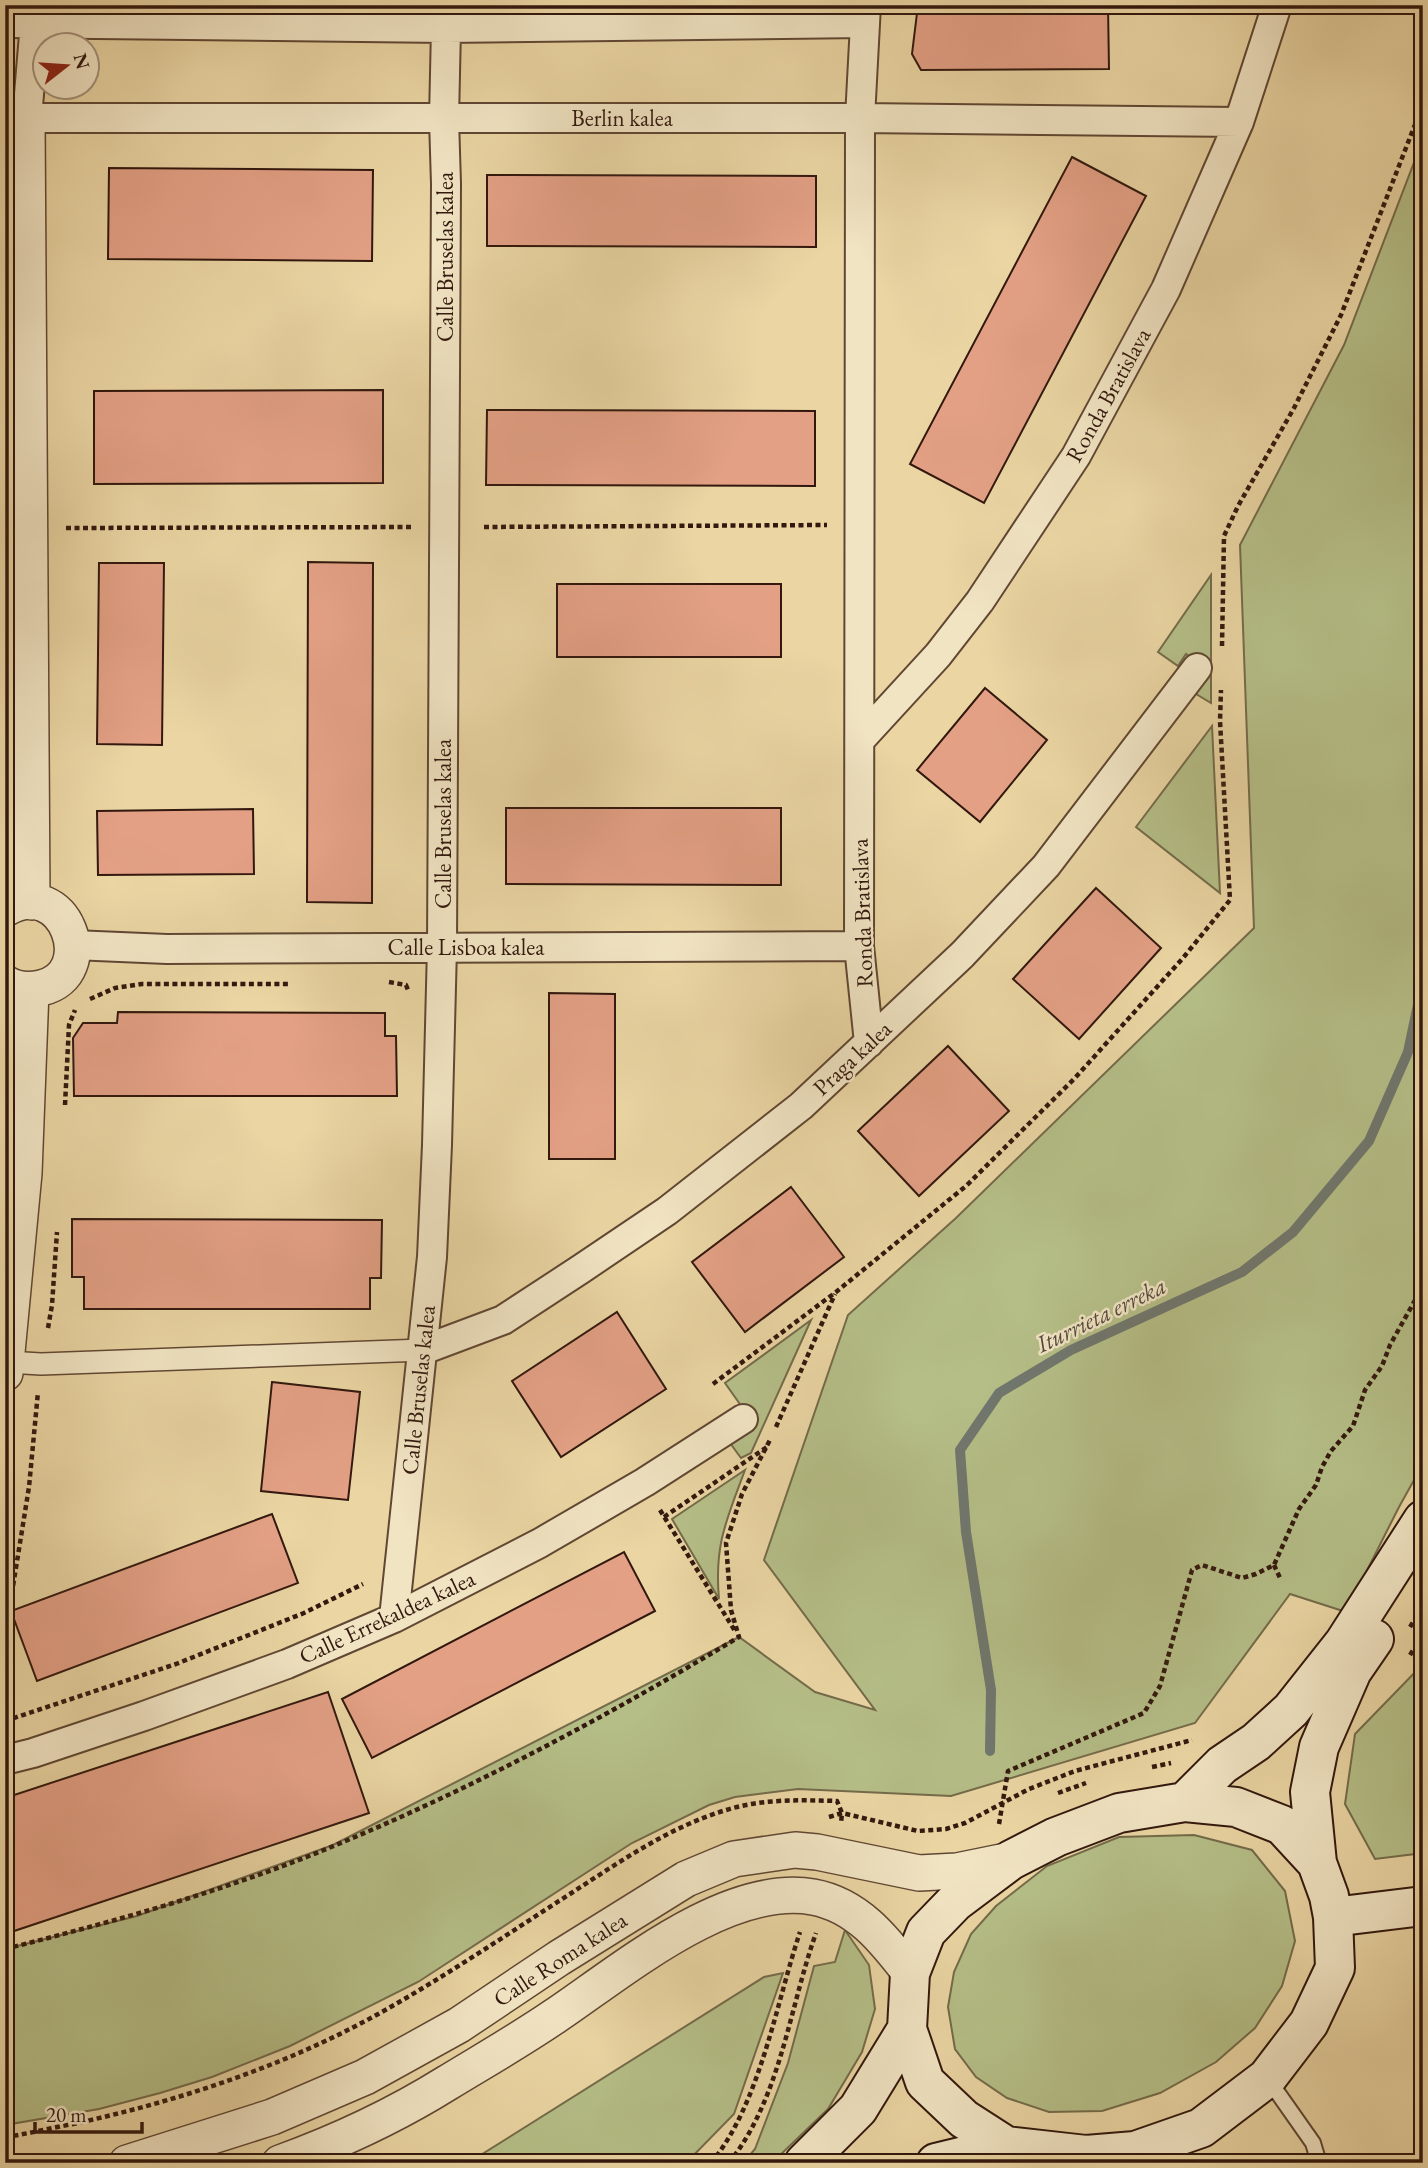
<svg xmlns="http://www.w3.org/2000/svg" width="1428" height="2168" font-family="'EB Garamond',serif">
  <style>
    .green { fill: #b5be87; stroke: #746b4a; stroke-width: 2 }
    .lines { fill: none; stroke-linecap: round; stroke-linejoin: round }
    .stream { stroke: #70776e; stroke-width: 10 }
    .building { fill: #e3a085; stroke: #32180e; stroke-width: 2 }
    .service-casing { stroke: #604733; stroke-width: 18 }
    .pedestrian-casing { stroke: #604733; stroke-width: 24 }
    .minor-casing { stroke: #604733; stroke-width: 32 }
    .tertiary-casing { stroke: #604733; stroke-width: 38 }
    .secondary-casing { stroke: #32180e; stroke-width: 42 }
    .path { stroke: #32180e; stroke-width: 4.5; stroke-dasharray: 5 3.5; stroke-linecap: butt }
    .service { stroke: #f1e4c3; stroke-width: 14 }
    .pedestrian { stroke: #f1e4c3; stroke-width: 21 }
    .minor { stroke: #f1e4c3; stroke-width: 28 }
    .tertiary { stroke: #f1e4c3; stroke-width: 35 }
    .secondary { stroke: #f1e4c3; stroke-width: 38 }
    .labels { text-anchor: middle; stroke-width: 5; stroke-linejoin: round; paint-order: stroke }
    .street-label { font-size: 23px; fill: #32180e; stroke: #f1e4c3 }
    .water-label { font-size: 24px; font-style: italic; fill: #51483e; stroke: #f1e4c3 }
  </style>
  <rect width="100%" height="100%" fill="#ead5a3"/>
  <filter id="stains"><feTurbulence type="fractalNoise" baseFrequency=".00286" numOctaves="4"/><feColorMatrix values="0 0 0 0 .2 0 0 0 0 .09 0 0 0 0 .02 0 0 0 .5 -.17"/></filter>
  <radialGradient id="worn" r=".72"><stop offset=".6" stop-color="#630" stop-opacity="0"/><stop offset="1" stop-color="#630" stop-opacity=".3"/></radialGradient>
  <path class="green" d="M1423,139V1464L1399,1507L1346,1612L1290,1594L1195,1723L951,1796L798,1789L735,1797L709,1805L632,1843L418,1982L290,2046L212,2077L160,2093L99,2109L5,2125V1949L137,1916L333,1845L739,1637L815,1692L875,1710L764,1560L848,1315L956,1218L1254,928L1240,545L1344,345Z
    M1211,575V703L1196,694L1209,672L1186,654L1178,666L1158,652Z
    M1212,726L1220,893L1136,827Z
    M811,1320L751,1453L741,1458L730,1443L754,1424L725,1383Z
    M745,1470C727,1519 714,1544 719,1599L672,1519Z
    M1423,1664V1853L1375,1859L1345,1804L1355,1734Z
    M1194,1835L1252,1850L1285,1891L1295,1941L1282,1986L1255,2028L1216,2062L1160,2093L1102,2111L1049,2112L1007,2098L976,2077L955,2049L948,2007L954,1972L971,1934L996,1906L1047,1866L1119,1837Z
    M845,1930L869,1965L875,2009L862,2052L828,2109L775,2160L772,2163H743L755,2149L788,2063L814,1966L835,1962Z
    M783,1973L734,2114L686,2163H468L764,1977Z"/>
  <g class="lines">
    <path class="stream" d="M990,1751L991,1690L966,1532L960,1450L999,1393L1071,1350L1242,1272L1293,1232L1369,1141L1408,1052L1423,981"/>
  </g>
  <path class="building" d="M918,5H1108L1109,69L921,70L912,54Z
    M1072,157L1146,196L984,503L910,464Z
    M109,168L373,170L372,261L108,259Z
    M487,175L816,176V247L487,246Z
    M383,390V483L94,484V391Z
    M487,410L815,411V486L486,485Z
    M308,562L373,563L372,903L307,902Z
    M99,563H164L162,745L97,744Z
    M557,584H781V657H557Z
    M985,688L1047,740L980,822L917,770Z
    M506,808H781V885L506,884Z
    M253,809L254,874L98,875L97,811Z
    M1096,888L1161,948L1079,1039L1013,979Z
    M549,993L615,994V1159H549Z
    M118,1012L385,1013V1036H396L397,1096H74L73,1038L83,1023H117Z
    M948,1046L1009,1111L919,1196L858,1131Z
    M791,1187L844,1257L745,1332L692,1262Z
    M72,1219L382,1220L381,1278H370V1309H84V1277H72Z
    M617,1312L666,1389L561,1457L512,1381Z
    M272,1382L360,1392L348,1500L261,1491Z
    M272,1514L298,1583L37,1681L11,1611Z
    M624,1552L655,1611L372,1758L342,1699Z
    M328,1692L369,1813L5,1934V1798Z"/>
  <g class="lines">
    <g class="service-casing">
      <path id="service" d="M1268,2079L1313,2143L1319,2163"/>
    </g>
    <g class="pedestrian-casing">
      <path id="pedestrian" d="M7,1362L41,1364L423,1350"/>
    </g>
    <g class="minor-casing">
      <path id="minor" d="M866,5L860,118L859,946L869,1043
        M5,23L446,28L864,23
        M35,23L27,118H860L1239,122
        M860,740L938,655L980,601L1076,456L1166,289L1239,122L1277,5
        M73,945L167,949L859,946
        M423,1350L503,1320L581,1269L667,1211L801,1106L962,955L1046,866L1197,668
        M394,1618L432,1257L437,1145L442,947L446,184L444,119L446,28
        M5,1760L33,1753L144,1716L287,1664L394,1618L540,1543L645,1482L743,1419"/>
    </g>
    <g class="tertiary-casing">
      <path id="tertiary" d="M5,118H27L32,902
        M5,909C65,873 102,974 41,988C28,991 16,990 5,983
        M5,1373L24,1173L31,990
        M127,2163L272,2117L365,2077L459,2025L559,1958L686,1879L734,1859L795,1850L817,1852L919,1873L957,1871L1011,1860
        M280,2163C338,2142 394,2116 447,2083C483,2061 520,2040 555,2016C622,1971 727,1882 813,1897C857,1905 884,1939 910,1973"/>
    </g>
    <g class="secondary-casing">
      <path id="secondary" d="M1185,1802L1236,1807L1282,1825L1317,1863L1329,1896L1333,1917L1335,1968L1309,2023L1267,2078L1201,2128L1135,2151L1086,2155L1006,2146L964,2119L925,2082L907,2029L910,1973L926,1932L955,1902L1011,1860L1056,1837L1119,1813Z
        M1185,1802L1222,1765L1256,1742L1291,1710L1344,1643L1423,1520
        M1317,1863L1310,1792L1319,1747L1352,1671L1374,1639
        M1333,1917L1423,1906
        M804,2163L858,2109L907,2029
        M936,2163L1006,2146"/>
    </g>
    <path class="path" d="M484,527L827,525
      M66,528L412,527
      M1222,646L1224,536L1238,506L1294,408L1341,315L1423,104
      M389,982L406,985L408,990
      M90,999L115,988L142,984H289
      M65,1105L69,1025L75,1010
      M48,1328L52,1305L57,1232
      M713,1384L836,1292L966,1186L1075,1078L1183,958L1230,900L1220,721L1221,690
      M776,1427L835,1294
      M660,1510L735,1631
      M664,1517L767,1447
      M1274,1565L1281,1580
      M1410,1627L1423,1607
      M5,1636L29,1487L38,1392
      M1410,1655L1423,1635
      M5,1721L176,1664L304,1613L363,1584
      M1152,1767L1171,1763
      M1058,1793L1086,1783
      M829,1817L842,1813L918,1831L946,1829L965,1823L1029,1789L1075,1771L1192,1740
      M999,1824L1008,1771L1144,1713L1160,1686L1192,1570L1202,1565L1242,1578L1256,1574L1274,1565L1299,1509L1316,1485L1322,1467L1331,1451L1353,1426L1365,1390L1382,1366L1390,1345L1423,1286
      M5,1949C108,1923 210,1895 309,1856C459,1796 601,1720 739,1637L731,1610L726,1543L742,1494L771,1438
      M5,2137C28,2134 50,2128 73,2124C179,2101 285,2066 380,2013C446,1976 509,1933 573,1892C624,1859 677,1822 737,1807C769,1799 803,1800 837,1801L842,1813L841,1823
      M711,2163C760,2104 776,2004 800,1932
      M729,2163C781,2097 789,2009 816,1933"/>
    <use href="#service" class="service"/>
    <use href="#pedestrian" class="pedestrian"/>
    <use href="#minor" class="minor"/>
    <use href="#tertiary" class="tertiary"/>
    <use href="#secondary" class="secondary"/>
  </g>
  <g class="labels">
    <g class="street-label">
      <text x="622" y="126">Berlin kalea</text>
      <text transform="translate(445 257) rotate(-90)" y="8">Calle Bruselas kalea</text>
      <text transform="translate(1108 395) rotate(-61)" y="8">Ronda Bratislava</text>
      <text transform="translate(443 824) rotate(-90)" y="8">Calle Bruselas kalea</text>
      <text transform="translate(862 913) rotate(-92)" y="8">Ronda Bratislava</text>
      <text x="466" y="955">Calle Lisboa kalea</text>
      <text transform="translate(852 1058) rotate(-43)" y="8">Praga kalea</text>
      <text transform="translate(418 1390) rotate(-84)" y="8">Calle Bruselas kalea</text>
      <text transform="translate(387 1617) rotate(-25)" y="8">Calle Errekaldea kalea</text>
      <text transform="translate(560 1959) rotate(-33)" y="8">Calle Roma kalea</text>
    </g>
    <g class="water-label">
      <text transform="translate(1101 1315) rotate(-26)" y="8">Iturrieta erreka</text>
    </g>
  </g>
  <rect width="1428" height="2168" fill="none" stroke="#ead5a3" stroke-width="28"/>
  <rect x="7" y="7" width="1414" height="2154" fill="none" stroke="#32180e" stroke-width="3.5"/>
  <rect x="14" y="14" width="1400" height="2140" fill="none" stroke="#32180e" stroke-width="2"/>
  <g transform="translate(66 66) rotate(73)"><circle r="33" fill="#f1e4c3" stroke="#a5927b" stroke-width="2"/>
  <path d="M0-5L12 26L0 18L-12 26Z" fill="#8f2418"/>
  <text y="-10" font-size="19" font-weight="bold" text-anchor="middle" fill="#32180e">N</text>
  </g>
  <path d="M35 2122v10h107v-10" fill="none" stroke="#32180e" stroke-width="3.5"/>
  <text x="46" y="2122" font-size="21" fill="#32180e" stroke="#f1e4c3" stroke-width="5" paint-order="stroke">20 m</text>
  <rect width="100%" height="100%" filter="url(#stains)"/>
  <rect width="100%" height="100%" fill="url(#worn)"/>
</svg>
